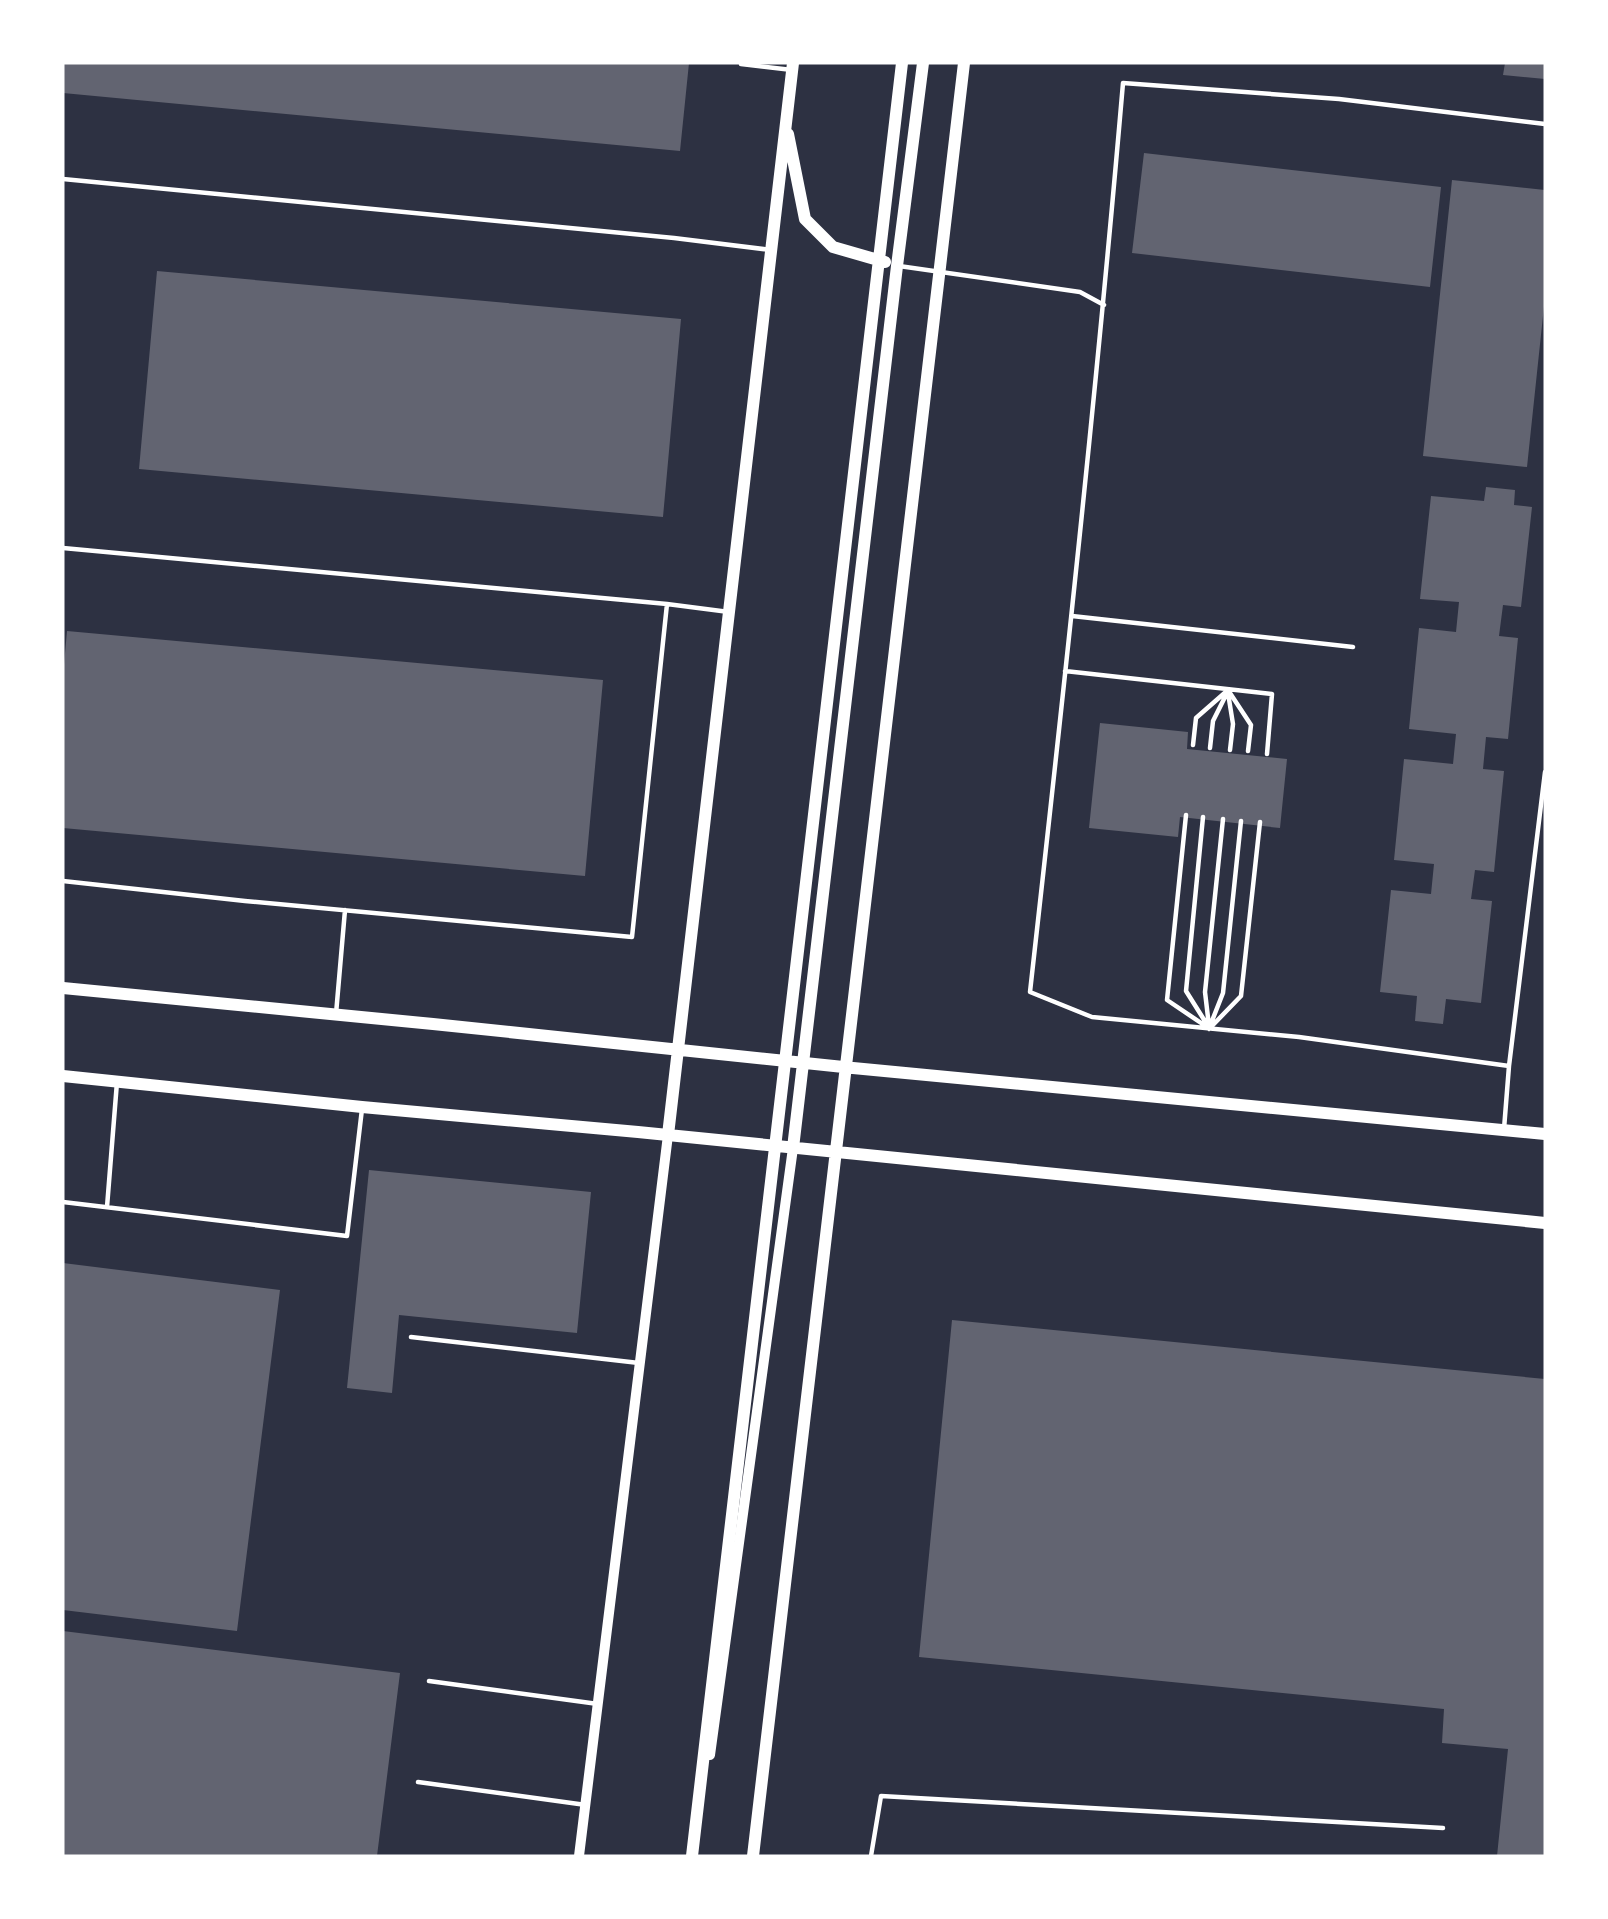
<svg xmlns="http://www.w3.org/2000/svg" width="1608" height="1919" font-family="Overpass,sans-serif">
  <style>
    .building { fill: #626471 }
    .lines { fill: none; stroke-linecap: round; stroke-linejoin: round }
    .service { stroke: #fff; stroke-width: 4.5 }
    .tertiary { stroke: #fff; stroke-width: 10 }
    .secondary { stroke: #fff; stroke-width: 12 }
  </style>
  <rect width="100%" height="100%" fill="#2d3142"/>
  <path class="building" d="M63,63H689L680,151L63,93Z
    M1505,63H1545V79L1503,75Z
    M1144,153L1441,187L1430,287L1132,253Z
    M1452,180L1545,190V297L1527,467L1423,456Z
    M157,271L681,319L663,517L139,469Z
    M1486,487L1515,490L1514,505L1532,507L1521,607L1503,605L1499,636L1518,638L1508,739L1486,737L1483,769L1504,771L1494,872L1475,870L1471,899L1492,901L1481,1003L1446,999L1443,1024L1415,1021L1417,996L1380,992L1391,890L1431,894L1434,864L1394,860L1404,759L1453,764L1456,734L1409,729L1419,628L1456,632L1459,602L1420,599L1431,496L1484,501Z
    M67,631L603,680L585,876L63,828V676Z
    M1100,723L1188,732L1187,749L1287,759L1280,828L1180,817L1178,837L1089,828Z
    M369,1170L591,1192L577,1333L399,1315L392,1393L347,1388Z
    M63,1263L280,1290L237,1631L63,1610Z
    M952,1320L1545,1379V1856H1497L1508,1749L1442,1743L1444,1709L919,1657Z
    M63,1631L400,1673L377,1856H63Z"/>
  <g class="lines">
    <path class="service" d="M741,64L792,70
      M1545,124L1339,99L1123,83C1097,386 1064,689 1030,992L1092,1017L1299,1037L1509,1066L1545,772
      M63,179L674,238L771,250
      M899,266L1080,292L1104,305
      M63,548L667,604L729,612
      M1072,616L1353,647
      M1065,671L1272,694L1267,754
      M1228,690L1251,725L1248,751
      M1228,693L1233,724L1230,750
      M1193,745L1196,718L1228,690
      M1210,748L1213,721L1227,693
      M1186,815L1167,1000L1207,1027
      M1203,817L1186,991L1208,1026
      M63,881L245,901L632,937L667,604
      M336,1014L345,910
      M1209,1026L1205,992L1223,819
      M1210,1026L1223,993L1241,821
      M1209,1029L1241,996L1260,822
      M1504,1129L1509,1066
      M63,1202L347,1236L362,1109
      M107,1207L117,1082
      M411,1337L639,1363
      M429,1681L598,1704
      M418,1782L586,1805
      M871,1856L881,1796L1443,1828"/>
    <path class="tertiary" d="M710,1755L793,1148
      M579,1856L668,1135"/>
    <path class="secondary" d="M788,134L805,219L833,247L885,262
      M63,988L433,1024L853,1068L1545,1134
      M63,1076L362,1107L638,1132L1545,1223
      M668,1135L793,63
      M793,1148L897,266L923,63
      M692,1856L902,63
      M753,1856L964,63"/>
  </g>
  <rect width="1608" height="1919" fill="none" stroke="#ffffff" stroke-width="129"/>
</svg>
